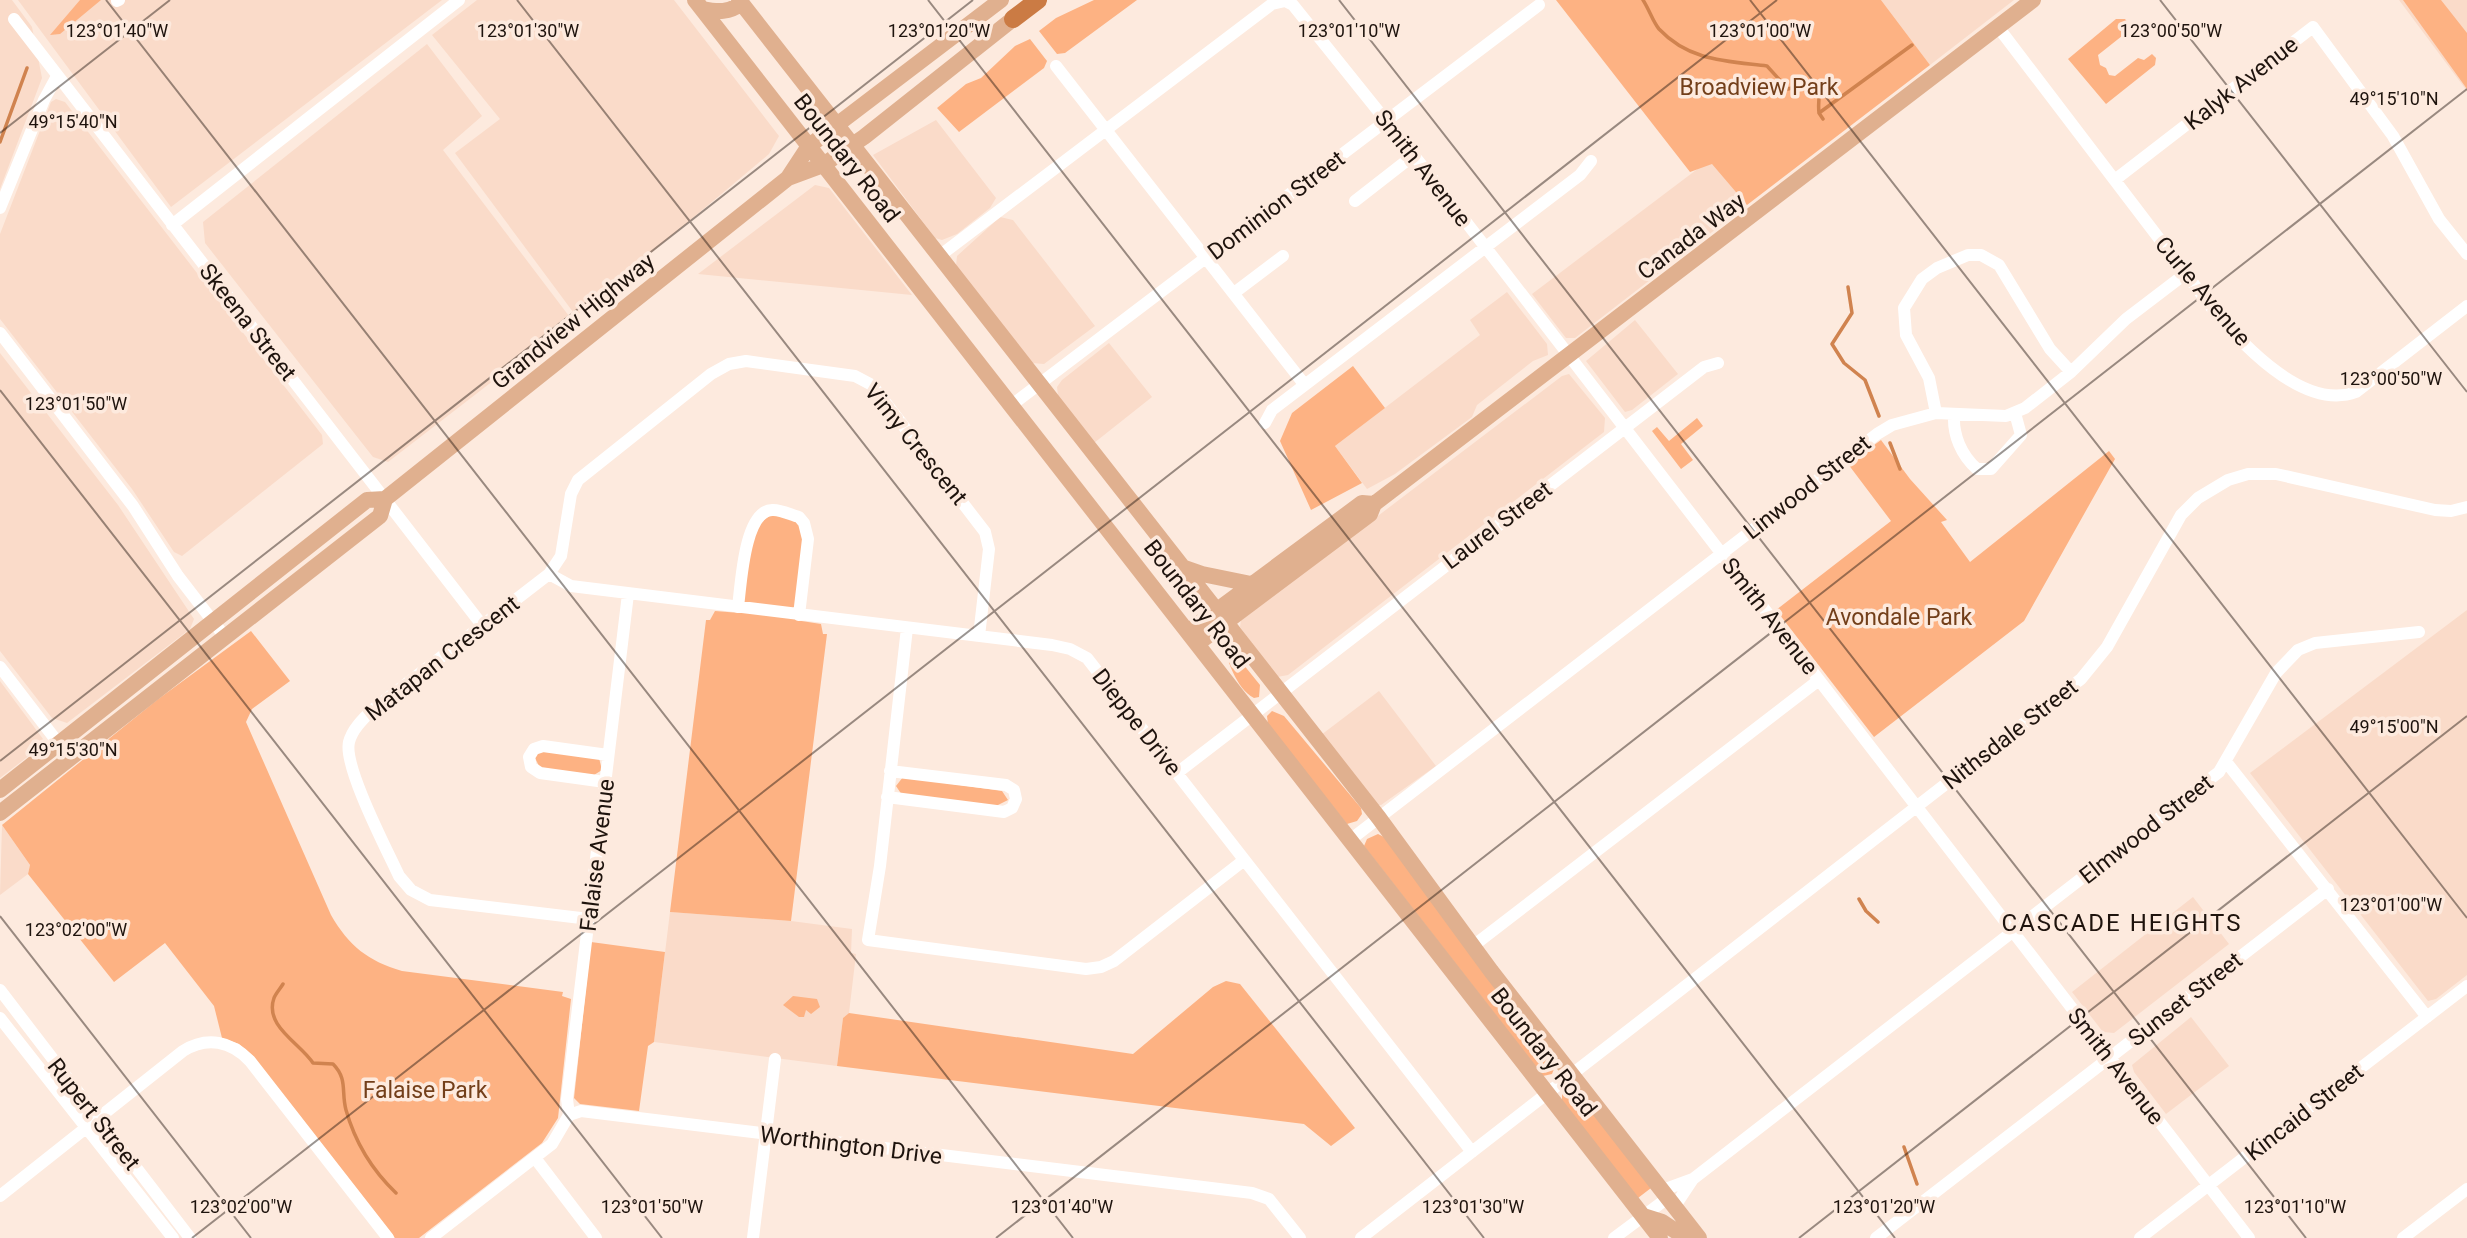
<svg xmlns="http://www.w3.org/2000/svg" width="2467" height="1238" font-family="Roboto,sans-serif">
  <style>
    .built { fill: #fadbc9 }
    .green { fill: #fdb283 }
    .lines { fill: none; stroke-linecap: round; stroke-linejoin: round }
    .stream { stroke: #d0834f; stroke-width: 3.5 }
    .minor { stroke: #fff; stroke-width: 12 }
    .major { stroke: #e0b08f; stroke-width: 16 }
    .highway { stroke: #cb7b44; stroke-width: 18 }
    .ticks { fill: none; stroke: #1e130d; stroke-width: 2; stroke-opacity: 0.45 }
    .labels { text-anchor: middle; stroke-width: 7; stroke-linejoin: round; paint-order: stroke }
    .street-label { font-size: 23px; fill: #1e130d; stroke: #fdeade }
    .park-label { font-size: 23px; fill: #733f1a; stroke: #fdeade }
    .neighbourhood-label { font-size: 24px; letter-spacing: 2px; fill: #1e130d; stroke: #fdeade }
    .ticks-label { font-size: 18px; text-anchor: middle; fill: #1e130d; stroke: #fdeade; stroke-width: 7; stroke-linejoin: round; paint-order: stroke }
  </style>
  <rect width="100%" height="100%" fill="#fdeade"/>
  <path class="built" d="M0,0H12L32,27L42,78L0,189Z
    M18,0H442L171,207Z
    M477,0H674L779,136L769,154L576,316L455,153L500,119L432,35Z
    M1881,0H2014L1930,65Z
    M2399,0H2467V91Z
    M427,44L482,116L443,150L572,320L388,462L373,457L205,243L203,222Z
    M56,99L65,102L322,435L323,444L182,556L174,552L132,489L0,319V234L51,102Z
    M936,120L996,198L990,208L957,234L942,240L935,238L873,155Z
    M1712,158L1747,205L1575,338H1566L1532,294Z
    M815,185L829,188L912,295L698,274Z
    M1000,217L1013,220L1095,326L1044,364L1032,363L956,266L957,256Z
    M1507,292L1547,344L1548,355L1533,361L1477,405L1472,417L1395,474L1367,489L1335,446L1480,335L1470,320Z
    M1635,320L1678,374L1632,410L1625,412L1586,361Z
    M1109,343L1152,397L1094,443L1058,396L1057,387L1062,380Z
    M0,353L118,505L194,619L190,629L67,723L52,718L0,651Z
    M1569,374L1605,418L1604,432L1288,675L1277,677L1240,627L1241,620L1562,376Z
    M2467,610V975L2436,999L2428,1001L2250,773Z
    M0,681L43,739L39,748L0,778Z
    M1379,691L1436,766L1381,805H1377L1321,735Z
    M2,825L30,865L28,874L0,895Z
    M2193,897L2229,944L2114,1033L2103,1032L2072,992Z
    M670,912L791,921L852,929L851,953L856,954L849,1013L843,1018L837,1066L654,1042Z
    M2191,1017L2229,1066L2166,1114L2134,1072L2132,1065Z"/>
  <path class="green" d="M80,0H101L60,34L50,35Z
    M1094,0H1137L1065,53L1057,54L1039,31L1056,18Z
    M1556,0H1881L1930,65L1747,205L1712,164L1690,172Z
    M2403,0H2441L2467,33V89Z
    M2116,19H2125L2129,24L2121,30L2122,36L2098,55L2100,65L2106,68L2109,75L2115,76L2138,58L2144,60L2152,54L2156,58L2155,65L2106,104L2068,59Z
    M1030,39L1047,61L1044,68L959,132L937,108L966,84L981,78L1015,46Z
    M1353,366L1385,408L1335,446L1362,483L1311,510L1280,441L1292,413Z
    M1697,418L1703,426L1681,444L1693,460L1681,469L1652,431L1657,427L1669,441Z
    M1881,440L1910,479L1947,520L1941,522L1970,562L2109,451L2115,459L2024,621L1874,737L1776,610L1891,521L1848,464Z
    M771,515C789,517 798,518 805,536L795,620L821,624L823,634H827L791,921L670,912L706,620H710L715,611L740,613L753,528Z
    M251,631L290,681L252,709L246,722L331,915C349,946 368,961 402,971L563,992L562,996L571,999L558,1118L542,1143L419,1238H395L253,1056L239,1044L222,1038L214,1006L165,943L114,982L28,874L30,865L2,825L157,700Z
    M1222,638L1260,685L1259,697L1254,698C1236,689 1226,657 1222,638Z
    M1272,711L1284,716L1361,808L1362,814L1357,821L1347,824L1268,725L1267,716Z
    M541,750L599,758L602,770L594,775L540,768L534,756Z
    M903,777L1002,791L1008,800L996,806L902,795L896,786Z
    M1378,834L1384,837C1441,911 1493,987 1550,1060L1554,1069L1552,1074L1543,1076L1364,846L1367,839Z
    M591,942L665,952L654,1042L648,1046L639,1111L580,1104L574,1098Z
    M1226,981L1240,984L1355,1128L1331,1146L1304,1124L837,1066L843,1018L849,1013L1133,1054L1213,987Z
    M793,996L817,999L820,1007L811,1014L806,1010L804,1017H799L783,1005Z
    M1570,1088L1613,1136L1651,1188L1638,1198L1562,1101V1092Z"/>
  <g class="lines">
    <path class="stream" d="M1643,0C1649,9 1653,22 1659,29C1689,61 1726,61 1767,66L1788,89L1809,83C1824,92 1817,99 1819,113L1823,119
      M1819,113L1912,45
      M0,142L27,68
      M1848,287L1852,313L1832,344L1844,363L1865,380L1879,416
      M1890,443L1900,469
      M1859,899L1866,911L1878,922
      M283,984C280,989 276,993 274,998C264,1026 300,1043 313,1063L333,1064C348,1079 341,1092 346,1110C355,1142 372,1170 396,1193
      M1904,1147L1917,1184"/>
    <path class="minor" d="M117,1L119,0
      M14,19L482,625
      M1998,27L2215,312C2244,346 2305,411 2356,392L2467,306
      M1056,66L1304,384
      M2116,179L2313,27L2393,136L2439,219L2467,254
      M1355,201L1414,155
      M0,208L44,100L57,76
      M172,225L459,0
      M938,257L1272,4L1285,1L1293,5L1436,183L2249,1238
      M1234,293L1283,256
      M0,333L133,506L178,576L225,637
      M1013,404L1539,5
      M1936,413L1929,378L1906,335L1904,308L1922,279L1937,268L1968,255H1981L1999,265L2050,349L2071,372
      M1954,415C1953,435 1961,455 1977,469H1991L2021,435L2015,413
      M1265,423L1272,410L1580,175L1591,161
      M549,574L571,586L1052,645L1070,649L1087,658L1472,1152
      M738,607C741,585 744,511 772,510C780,509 791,515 799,517L804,523L808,539L799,615
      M907,628L880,866L868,940L1086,969L1101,967L1114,961L1243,861
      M0,667L59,744
      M2227,763L2427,1017
      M1177,773L1704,367L1718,363
      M605,782L540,773L531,767L529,757L534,749L543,746L608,755
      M887,797L1004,812L1012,808L1016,799L1014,790L1006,785L890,771
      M1350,840L1877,434L1892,425L1936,413L2006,416L2025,408L2071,372L2126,319L2185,274
      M589,919L430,900L411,890L399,876C387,850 343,766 349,742C352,730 362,720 371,711L549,574L561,556L571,494L578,480L711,374L729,364L746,361L855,376L872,385L985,532L989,549L979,636
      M1473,946L1819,680
      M0,990L190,1238
      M0,1018L173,1238
      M569,1115L567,1099L628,594
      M535,1158L596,1238
      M1663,1190L1693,1179
      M0,1196L183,1051C207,1036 231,1041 250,1061L388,1238
      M1675,1206L1693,1179L2219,772L2276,673L2298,650L2315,643L2419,632
      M431,1238L552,1144L569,1115L581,1111L1252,1193L1269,1199L1300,1238
      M753,1238L775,1059
      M1361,1238L2081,679L2107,647L2181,515L2198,498L2228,480L2248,474H2276L2435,510L2451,511L2467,507
      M1614,1238L1669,1197
      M1876,1238L2328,889
      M2140,1238L2467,986
      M2403,1238L2467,1189"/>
    <path class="major" d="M695,0L1660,1238
      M739,0L1379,818L1491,971L1699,1238
      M702,9C718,12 729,13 742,3
      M788,178L809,146L1001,0
      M1182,567L1202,574L1251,584
      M1189,631L1362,503L1374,504
      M1198,643L1370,514L1374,504L2033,0
      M0,790L367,500L385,499L788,178L823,165L864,137L1013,19
      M0,813L380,516L385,499
      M1643,1216L1662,1222L1686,1238"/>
    <path class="highway" d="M1013,19L1038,0"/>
  </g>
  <path class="ticks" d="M106,0L1073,1238M517,0L1484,1238M928,0L1895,1238M1339,0L2306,1238M1750,0L2467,918M2160,0L2467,392M0,133L170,0M0,390L662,1238M0,761L973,0M0,916L251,1238M192,1238L1777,0M996,1238L2467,89M1799,1238L2467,716"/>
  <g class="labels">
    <g class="street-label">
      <text transform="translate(2241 83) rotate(-38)" y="8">Kalyk Avenue</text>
      <text transform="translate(847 158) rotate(52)" y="8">Boundary Road</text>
      <text transform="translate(1423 168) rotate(52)" y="8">Smith Avenue</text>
      <text transform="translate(1276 205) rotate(-37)" y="8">Dominion Street</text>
      <text transform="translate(1691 236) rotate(-37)" y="8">Canada Way</text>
      <text transform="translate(2203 291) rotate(50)" y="8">Curle Avenue</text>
      <text transform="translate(573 321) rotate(-39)" y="8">Grandview Highway</text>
      <text transform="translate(248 322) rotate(52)" y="8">Skeena Street</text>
      <text transform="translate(916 444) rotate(51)" y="8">Vimy Crescent</text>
      <text transform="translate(1807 487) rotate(-38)" y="8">Linwood Street</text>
      <text transform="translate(1497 525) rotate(-37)" y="8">Laurel Street</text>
      <text transform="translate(1197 604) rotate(52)" y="8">Boundary Road</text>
      <text transform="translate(1770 616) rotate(52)" y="8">Smith Avenue</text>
      <text transform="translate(442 658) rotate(-38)" y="8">Matapan Crescent</text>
      <text transform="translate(1137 722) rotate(52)" y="8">Dieppe Drive</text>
      <text transform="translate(2010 734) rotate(-38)" y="8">Nithsdale Street</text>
      <text transform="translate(2146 829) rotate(-38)" y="8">Elmwood Street</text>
      <text transform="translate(597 855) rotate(-83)" y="8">Falaise Avenue</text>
      <text transform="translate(2185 999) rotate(-38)" y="8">Sunset Street</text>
      <text transform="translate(1544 1052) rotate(52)" y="8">Boundary Road</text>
      <text transform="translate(2116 1066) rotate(52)" y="8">Smith Avenue</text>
      <text transform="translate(2304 1112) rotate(-38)" y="8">Kincaid Street</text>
      <text transform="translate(94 1114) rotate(52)" y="8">Rupert Street</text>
      <text transform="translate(851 1145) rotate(7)" y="8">Worthington Drive</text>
    </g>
    <g class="park-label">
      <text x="1759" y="95">Broadview Park</text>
      <text x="1899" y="625">Avondale Park</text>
      <text x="425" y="1098">Falaise Park</text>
    </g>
    <g class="neighbourhood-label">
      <text x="2122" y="931">CASCADE HEIGHTS</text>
    </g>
  </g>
  <g class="ticks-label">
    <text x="117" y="37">123°01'40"W</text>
    <text x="528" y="37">123°01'30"W</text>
    <text x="939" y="37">123°01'20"W</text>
    <text x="1349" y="37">123°01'10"W</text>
    <text x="1760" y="37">123°01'00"W</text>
    <text x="2171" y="37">123°00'50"W</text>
    <text x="2394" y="105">49°15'10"N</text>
    <text x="73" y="128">49°15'40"N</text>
    <text x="2391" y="385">123°00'50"W</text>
    <text x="76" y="410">123°01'50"W</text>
    <text x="2394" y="733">49°15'00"N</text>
    <text x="73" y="756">49°15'30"N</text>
    <text x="2391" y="911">123°01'00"W</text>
    <text x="76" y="936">123°02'00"W</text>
    <text x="241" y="1213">123°02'00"W</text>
    <text x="652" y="1213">123°01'50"W</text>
    <text x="1062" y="1213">123°01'40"W</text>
    <text x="1473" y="1213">123°01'30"W</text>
    <text x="1884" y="1213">123°01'20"W</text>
    <text x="2295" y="1213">123°01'10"W</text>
  </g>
</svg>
